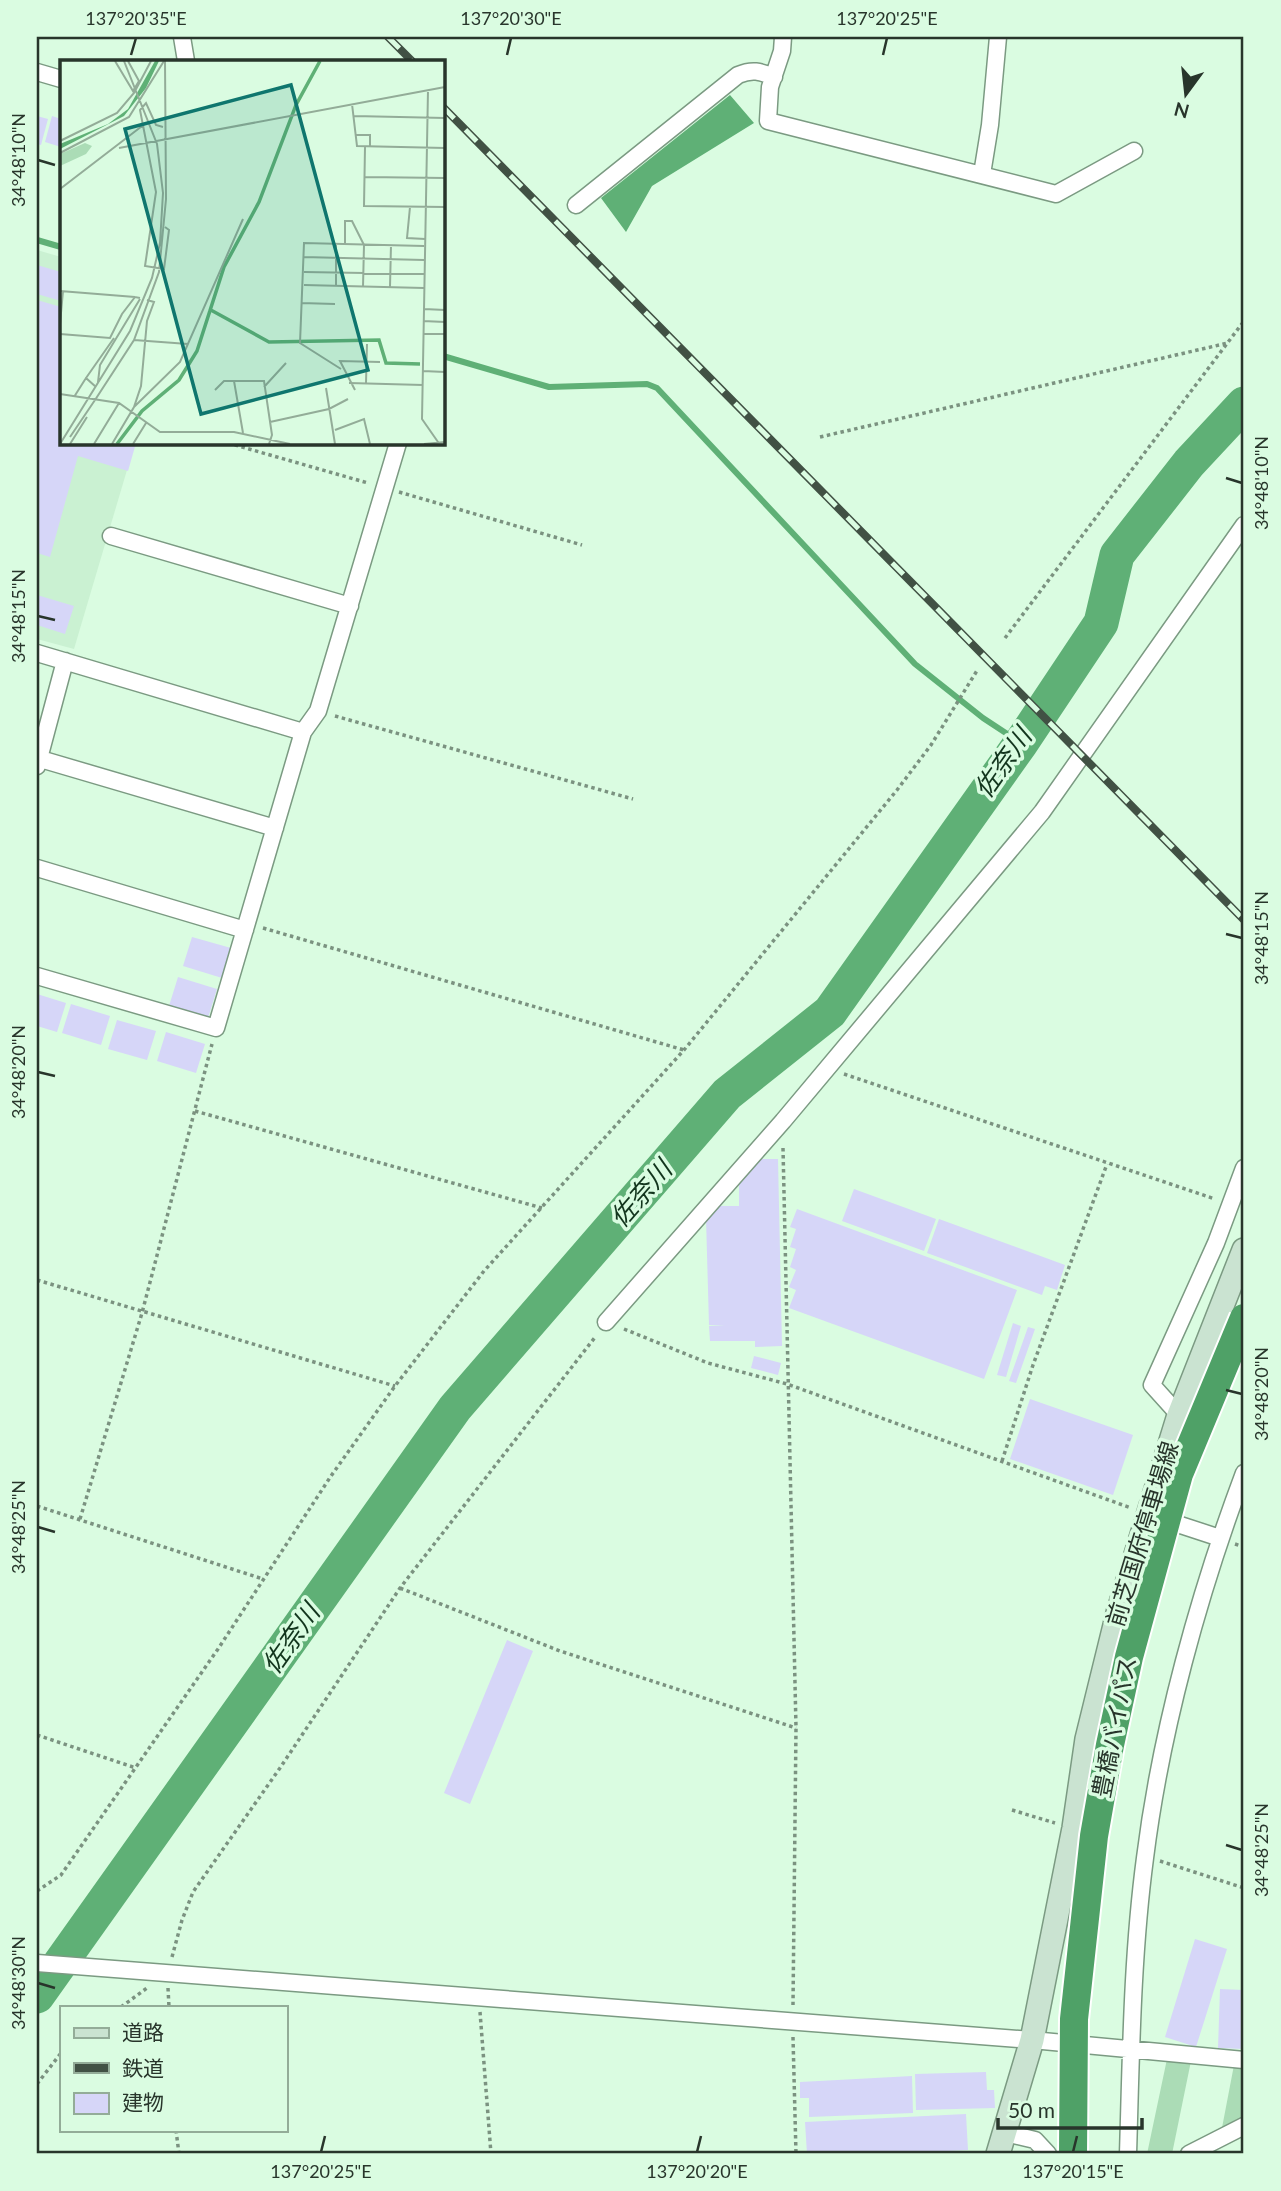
<svg xmlns="http://www.w3.org/2000/svg" width="1281" height="2191" font-family="Lato,'Noto Sans JP',sans-serif">
  <style>
    .built { fill: #caf1d2 }
    .green { fill: #abdcb6 }
    .water { fill: #5fb076 }
    .lines { fill: none; stroke-linecap: round; stroke-linejoin: round }
    .stream { stroke: #5fb076; stroke-width: 6 }
    .river { stroke: #5fb076; stroke-width: 35 }
    .building { fill: #d6d6f8 }
    .street-casing { stroke: #7b9a82; stroke-width: 19 }
    .secondary-casing { stroke: #7b9a82; stroke-width: 26 }
    .path { stroke: #7b9280; stroke-width: 3.5; stroke-dasharray: 3.5 3.5; stroke-linecap: butt }
    .street { stroke: #fff; stroke-width: 16 }
    .secondary { stroke: #cae3d1; stroke-width: 23 }
    .rail-casing { stroke: #415144; stroke-width: 8 }
    .rail { stroke: #dafce1; stroke-width: 5; stroke-dasharray: 16; stroke-linecap: butt }
    .highway-bridge-casing { stroke: #fff; stroke-width: 32; stroke-linecap: butt }
    .highway-bridge { stroke: #4fa167; stroke-width: 28 }
    .ticks { fill: none; stroke: #28352b; stroke-width: 2.5 }
    .labels { text-anchor: middle; stroke-width: 7; stroke-linejoin: round; paint-order: stroke }
    .street-label { font-size: 24px; fill: #28352b; stroke: #dafce1 }
    .water-label { font-size: 26px; font-style: italic; fill: #12351d; stroke: #dafce1 }
    .inset-river { fill: none; stroke: #5fb076; stroke-width: 3.5 }
    .inset-road { fill: none; stroke: #93ac98; stroke-width: 2 }
    .view { fill: #0f766e; fill-opacity: 0.15; stroke: #0f766e; stroke-width: 3.5 }
    .inset-edge { fill: none; stroke: #28352b; stroke-width: 3.5 }
    .neatline { fill: none; stroke: #28352b; stroke-width: 2.5 }
    .ticks-label { font-size: 18px; text-anchor: middle; fill: #28352b }
  </style>
  <rect width="100%" height="100%" fill="#dafce1"/>
  <path class="built" d="M37,250L61,257V443H135L74,649L37,639Z"/>
  <path class="green" d="M1167,2059L1191,2061L1172,2154H1147Z
    M1234,2065L1244,2066V2121L1221,2133Z"/>
  <path class="water" d="M730,95L754,123L652,186L626,232L601,198Z"/>
  <g class="lines">
    <path class="stream" d="M37,240L61,247
      M443,356L549,387L647,384L657,388L915,664L983,718L1021,743"/>
    <path class="river" d="M37,1996L455,1408L727,1094L830,1012L1021,743L1101,623L1117,555L1189,463L1244,404"/>
  </g>
  <path class="building" d="M37,116L48,119L41,145L37,144Z
    M52,116L61,119V147L45,142Z
    M37,265L61,272V301L37,294Z
    M37,300L61,307V443H136L128,471L78,456L50,557L37,553Z
    M37,595L74,606L65,634L37,625Z
    M192,937L231,948L222,978L183,966Z
    M178,977L217,989L208,1018L169,1006Z
    M37,994L66,1003L57,1032L37,1026Z
    M71,1004L110,1016L101,1045L62,1033Z
    M117,1020L156,1031L147,1060L108,1049Z
    M166,1032L205,1044L196,1073L157,1061Z
    M760,1159H778L782,1346L755,1347V1341H710L709,1326L725,1325H709L706,1218L718,1206H739V1184Z
    M854,1189L936,1219L924,1251L842,1221Z
    M797,1209L1017,1290L984,1379L789,1308L796,1290L789,1287L796,1270L790,1267L796,1249L790,1247L796,1229L790,1227Z
    M939,1219L1065,1265L1057,1290L1045,1286L1042,1295L927,1253Z
    M1013,1323L1021,1326L1006,1377L997,1375Z
    M1028,1327L1035,1329L1016,1383L1009,1381Z
    M754,1356L781,1363L778,1375L751,1368Z
    M1030,1399L1133,1435L1113,1495L1010,1459Z
    M507,1640L533,1651L470,1804L444,1793Z
    M1195,1939L1227,1949L1196,2047L1165,2037Z
    M1220,1989L1244,1990V2049L1218,2048Z
    M986,2072L987,2090H994L995,2108L916,2110L915,2074Z
    M912,2076L913,2113L809,2117V2098H800V2082Z
    M966,2114L968,2150L886,2154H807L805,2122Z"/>
  <g class="lines">
    <g class="street-casing">
      <path id="street" d="M182,37L186,61
        M783,37L782,51L770,87L768,121L1056,194L1134,151
        M37,72L61,79
        M982,174L990,125L998,37
        M576,205L738,75C752,69 760,71 774,77
        M111,536L350,606
        M37,653L303,732
        M37,758L275,828
        M37,766L65,661
        M37,868L245,930
        M37,976L216,1028L303,732L318,711L398,443
        M606,1322L783,1121L1042,812L1244,525
        M1179,1415L1152,1385L1216,1243L1244,1168
        M1159,1518L1220,1538
        M37,1963L1032,2040L1244,2060
        M1005,2133L1035,2140L1048,2154
        M1128,2154C1131,2055 1132,1956 1145,1858C1161,1730 1199,1593 1244,1473
        M1189,2154L1244,2126"/>
    </g>
    <g class="secondary-casing">
      <path id="secondary" d="M998,2154L1032,2040L1074,1828L1087,1739L1118,1613L1179,1415L1244,1250"/>
    </g>
    <path class="path" d="M820,437L1228,343
      M228,443L368,483
      M399,492L582,545
      M1005,638L1244,321
      M335,716L633,799
      M263,928L684,1050
      M844,1074L1215,1199
      M195,1111L542,1208
      M783,1148L796,1728L793,2005
      M37,1280L395,1386
      M624,1329L708,1363L787,1384L1131,1508
      M1002,1461L1033,1365L1107,1164
      M37,1506L263,1579
      M80,1519L142,1313L212,1044
      M1235,1544L1244,1547
      M400,1588L560,1651L796,1728
      M37,1735L136,1768
      M1012,1810L1055,1823
      M1160,1861L1244,1888
      M37,1891L61,1875L218,1649L331,1476L395,1386L484,1271L684,1050L897,790L931,745L978,669
      M172,1957L182,1920L193,1892L280,1768L400,1588L596,1336
      M168,1988L169,2007
      M121,2007L147,1988
      M480,2012L491,2154
      M793,2037L796,2154
      M37,2084L61,2053
      M176,2130L179,2154"/>
    <use href="#street" class="street"/>
    <use href="#secondary" class="secondary"/>
    <g class="rail-casing">
      <path id="rail" d="M388,37L412,61
        M443,107L1244,920"/>
    </g>
    <use href="#rail" class="rail"/>
    <g class="highway-bridge-casing">
      <path id="highway-bridge" d="M1073,2154L1074,2019L1094,1836L1110,1745L1129,1657L1179,1474L1244,1318"/>
    </g>
    <use href="#highway-bridge" class="highway-bridge"/>
  </g>
  <path class="ticks" d="M131,55L136,38M507,55L511,38M883,55L887,38M38,160L55,165M1226,478L1242,483M38,616L55,620M1226,934L1242,938M38,1072L55,1076M1226,1390L1242,1394M38,1527L55,1532M1226,1845L1242,1850M38,1983L55,1988M321,2152L325,2136M697,2152L701,2136M1073,2152L1077,2136"/>
  <g class="labels">
    <g class="street-label">
      <text transform="translate(1143 1534) rotate(-73)" y="8">前芝国府停車場線</text>
      <text transform="translate(1115 1727) rotate(-79)" y="8">豊橋バイパス</text>
    </g>
    <g class="water-label">
      <text transform="translate(1003 763) rotate(-55)" y="9">佐奈川</text>
      <text transform="translate(641 1194) rotate(-49)" y="9">佐奈川</text>
      <text transform="translate(291 1639) rotate(-55)" y="9">佐奈川</text>
    </g>
  </g>
  <g transform="translate(60 60)">
    <rect width="385" height="385" fill="#dafce1"/>
    <path d="M25,83L32,86L26,94L0,106V94Z" fill="#abdcb6"/>
    <path d="M95,1H99L86,28L64,56L0,89V84L48,64L68,49Z" fill="#5fb076"/>
    <path class="inset-river" d="M149,249L209,282L319,280L326,303L360,304M57,384L82,351L119,320L137,291L164,207L199,142L236,45L260,1"/>
    <path class="inset-road" d="M55,1L73,31L79,21L68,1M368,30L362,359L378,382M292,44L297,86L385,88M294,56L385,58M103,67L96,65L86,43L80,50L96,132L85,206L104,209L109,170L105,167M296,75H310V87M0,81L57,53L74,33L91,1M305,87L304,146L385,147M59,88L385,27M0,93L69,57L104,1M305,117L385,118M0,129L86,63M350,147L347,178L365,179M285,184V161H292L304,185L303,227M243,197L364,200M244,212L364,214M244,225L364,228M276,226V184M330,227L331,185M0,231L75,237M241,243L275,244M364,249L385,250M363,261L385,262M0,264L3,231M0,274L50,278L62,254L75,237L80,238M363,274H385M74,280L128,284M281,309L240,283L244,183L364,186M363,311L385,312M174,321L183,373M38,322L40,305L80,239M289,323L363,325M306,323L307,284M36,327L26,318L54,278M204,327L226,303M266,328L275,384M155,330L164,321H204L212,375L209,384M295,330L280,301L320,302M0,334L59,343L100,372H174L230,384M14,337L26,318M35,340L74,280L99,212L106,139L105,1M74,347L120,302L183,159M210,362L269,349L288,339M275,370L304,359L310,384M10,377L35,340M0,384L70,271L92,218L100,183L103,133L97,84L64,1M10,384L27,357M34,384L59,343M52,384L74,347L81,326L87,261L94,242L87,240M73,384L86,363M364,384L385,382"/>
    <path class="view" d="M231,25L308,310L141,354L65,69Z"/>
    <rect width="385" height="385" class="inset-edge"/>
  </g>
  <rect width="1281" height="2191" fill="none" stroke="#dafce1" stroke-width="77"/>
  <rect x="60" y="2006" width="228" height="126" fill="#dafce1" stroke="#93ac98" stroke-width="2"/>
  <rect x="74" y="2028" width="35" height="10" fill="#cae3d1" stroke="#93ac98" stroke-width="2"/>
  <text x="122" y="2040" font-size="21" fill="#28352b">道路</text>
  <rect x="74" y="2063" width="35" height="10" fill="#415144" stroke="#93ac98" stroke-width="2"/>
  <text x="122" y="2076" font-size="21" fill="#28352b">鉄道</text>
  <rect x="74" y="2093" width="35" height="21" fill="#d6d6f8" stroke="#93ac98" stroke-width="2"/>
  <text x="122" y="2110" font-size="21" fill="#28352b">建物</text>
  <g transform="translate(1186 94) rotate(195)" stroke="#dafce1" stroke-width="5" paint-order="stroke">
  <path d="M0-5L12 26L0 18L-12 26Z" fill="#28352b"/>
  <text y="-10" font-size="19" font-weight="bold" text-anchor="middle" fill="#28352b">N</text>
  </g>
  <path d="M998 2118v10h144v-10" fill="none" stroke="#28352b" stroke-width="3.5"/>
  <text x="1008" y="2118" font-size="21" fill="#28352b" stroke="#dafce1" stroke-width="5" paint-order="stroke">50 m</text>
  <rect x="38" y="38" width="1204" height="2114" class="neatline"/>
  <g class="ticks-label">
    <text x="136" y="25">137°20'35"E</text>
    <text x="511" y="25">137°20'30"E</text>
    <text x="887" y="25">137°20'25"E</text>
    <text transform="translate(19 160) rotate(-90)" y="6">34°48'10"N</text>
    <text transform="translate(1262 483) rotate(-90)" y="6">34°48'10"N</text>
    <text transform="translate(19 616) rotate(-90)" y="6">34°48'15"N</text>
    <text transform="translate(1262 938) rotate(-90)" y="6">34°48'15"N</text>
    <text transform="translate(19 1072) rotate(-90)" y="6">34°48'20"N</text>
    <text transform="translate(1262 1394) rotate(-90)" y="6">34°48'20"N</text>
    <text transform="translate(19 1527) rotate(-90)" y="6">34°48'25"N</text>
    <text transform="translate(1262 1850) rotate(-90)" y="6">34°48'25"N</text>
    <text transform="translate(19 1983) rotate(-90)" y="6">34°48'30"N</text>
    <text x="321" y="2178">137°20'25"E</text>
    <text x="697" y="2178">137°20'20"E</text>
    <text x="1073" y="2178">137°20'15"E</text>
  </g>
</svg>
